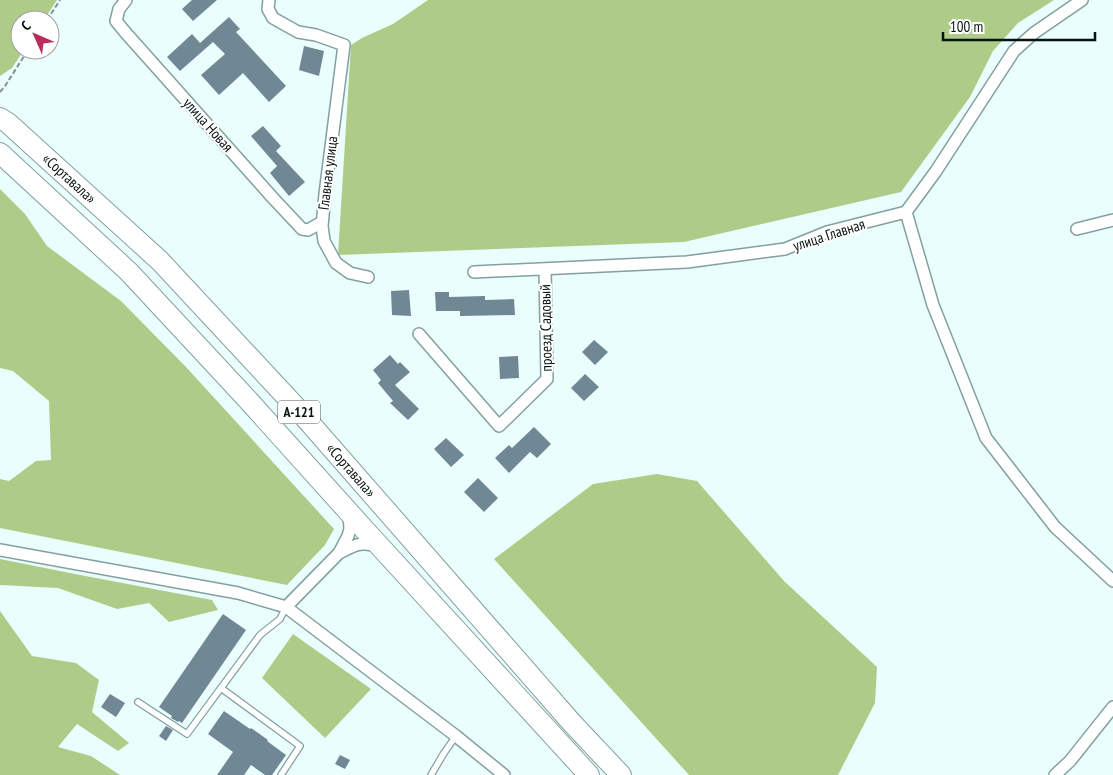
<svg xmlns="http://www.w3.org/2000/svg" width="1113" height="775" font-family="'PT Sans Narrow',sans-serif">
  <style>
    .forest { fill: #aecc88 }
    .building { fill: #6f8894 }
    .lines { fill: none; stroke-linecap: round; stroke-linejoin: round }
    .lane-casing { stroke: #82a0a0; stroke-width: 8 }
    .street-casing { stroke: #82a0a0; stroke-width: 14 }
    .highway-casing { stroke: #82a0a0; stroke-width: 22 }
    .path { stroke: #829291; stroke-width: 2; stroke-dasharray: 5 2.5; stroke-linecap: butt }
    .lane { stroke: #fff; stroke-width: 5.5 }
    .street { stroke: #fff; stroke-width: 11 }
    .highway { stroke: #fff; stroke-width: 20 }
    .labels { text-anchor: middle; stroke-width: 4; stroke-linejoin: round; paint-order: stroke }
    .shield { fill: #fff; stroke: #515959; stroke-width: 1 }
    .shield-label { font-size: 14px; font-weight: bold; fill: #071212 }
    .street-label { font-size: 15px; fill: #071212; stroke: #fff }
  </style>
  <rect width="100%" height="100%" fill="#eafefd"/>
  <path class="forest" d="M0,0H57L44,20H20V50H24L12,68L0,76Z
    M428,0H1054L1018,23L993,51L970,97L901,192L684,242L338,255L351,45L362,38L393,24Z
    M0,189L25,214L47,246L121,301L186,367L334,529L325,545L287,585L0,528V479L9,481L36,461L51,460L49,401L13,371L0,368Z
    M657,474L697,481L784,581L877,667L875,703L838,775H689L494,559L593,484Z
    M0,559L75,574L212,600L218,610L169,622L149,603L117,609L58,588L0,585Z
    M0,611L32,656L76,663L99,680L92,712L129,743L118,751L77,724L58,747L91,756L120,775H0Z
    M293,634L371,689L325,738L262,678Z"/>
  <path class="building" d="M192,0H217L193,21L182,9Z
    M229,17L240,29L236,32L286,86L269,102L243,73L219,95L201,75L225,54L213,42L180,71L167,57L192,34L200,43Z
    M304,46L324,51L319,76L299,70Z
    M263,126L281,146L276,151L305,182L289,196L270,173L277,166L251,136Z
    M409,290L411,316L392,315L391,291Z
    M435,292H449V297L485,296V300L514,299L515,315L460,316V311H436Z
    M594,340L608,352L595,365L582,352Z
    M390,355L398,364L400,362L410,372L395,385L419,409L408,420L390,403L393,401L378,383L381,380L373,370Z
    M518,356L519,378L500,379L499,357Z
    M585,374L599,387L584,401L571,388Z
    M534,427L551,444L537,458L530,452L509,473L495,458L509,445L512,448Z
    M446,438L464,455L451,467L434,449Z
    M478,478L498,498L484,512L464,492Z
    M223,614L246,630L182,723L179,721L178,722L171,718L172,716L159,707Z
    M110,694L125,703L116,717L101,707Z
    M224,711L250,729L251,728L268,740L267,741L286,755L272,775H265L251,765L244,775H217L233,752L208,734Z
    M166,726L173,730L166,741L159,736Z
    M340,755L350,760L345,769L335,764Z"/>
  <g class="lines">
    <g class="lane-casing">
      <path id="lane" d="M221,688L300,746L281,775
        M138,702L187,734L260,635L280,619L286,607
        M431,775L444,753L456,736"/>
    </g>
    <g class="street-casing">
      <path id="street" d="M126,0L119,9L116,21L125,32L272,197L302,229L308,230L322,222
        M269,0L268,9L273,18L298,32L316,35L344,45L325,194L322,226L324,241L336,263L350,273L368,277
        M906,212L933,305L986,438L1055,527L1113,581
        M1077,229L1113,220
        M474,272L687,262L785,249L827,232L906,212L936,171L1014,51L1034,33L1082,0
        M419,334L499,426L547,379L545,269
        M0,550L238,593L286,607L456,736L504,775
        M339,553C354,546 359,541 377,546
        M286,607L339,553L348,536L350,529L349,513
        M1055,775L1070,761L1113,707"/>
    </g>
    <g class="highway-casing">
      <g id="highway">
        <path id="s1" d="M0,118L8,123L160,261L294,405L572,723L621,775"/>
        <path d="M0,153L129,272L248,400L364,529L589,775"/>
      </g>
    </g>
    <path class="path" d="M47,20L60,0
      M0,92L5,86L28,50"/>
    <use href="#lane" class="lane"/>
    <use href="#street" class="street"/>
    <use href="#highway" class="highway"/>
  </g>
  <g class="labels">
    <rect class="shield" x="278" y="400.5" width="42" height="23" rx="4"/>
    <g class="shield-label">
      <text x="299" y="417">А-121</text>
    </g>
    <g class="street-label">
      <text transform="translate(208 125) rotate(48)" y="5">улица Новая</text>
      <text transform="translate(328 173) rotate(-83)" y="5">Главная улица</text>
      <text dy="5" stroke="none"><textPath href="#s1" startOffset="92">«Сортавала»</textPath></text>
      <text transform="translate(829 235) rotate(-18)" y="5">улица Главная</text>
      <text transform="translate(546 328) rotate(-91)" y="5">проезд Садовый</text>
      <text dy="5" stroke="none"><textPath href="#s1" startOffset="498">«Сортавала»</textPath></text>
    </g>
  </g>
  <g transform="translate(35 35) rotate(315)"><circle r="24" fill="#ffffff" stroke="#9ca0a0"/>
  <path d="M0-4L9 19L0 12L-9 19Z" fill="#ba2c5d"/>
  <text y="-8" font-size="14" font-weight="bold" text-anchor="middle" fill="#071212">С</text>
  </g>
  <path d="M943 32v8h152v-8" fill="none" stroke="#071212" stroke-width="2.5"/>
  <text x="950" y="32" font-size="15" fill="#071212" stroke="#ffffff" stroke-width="4" paint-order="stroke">100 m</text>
</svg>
